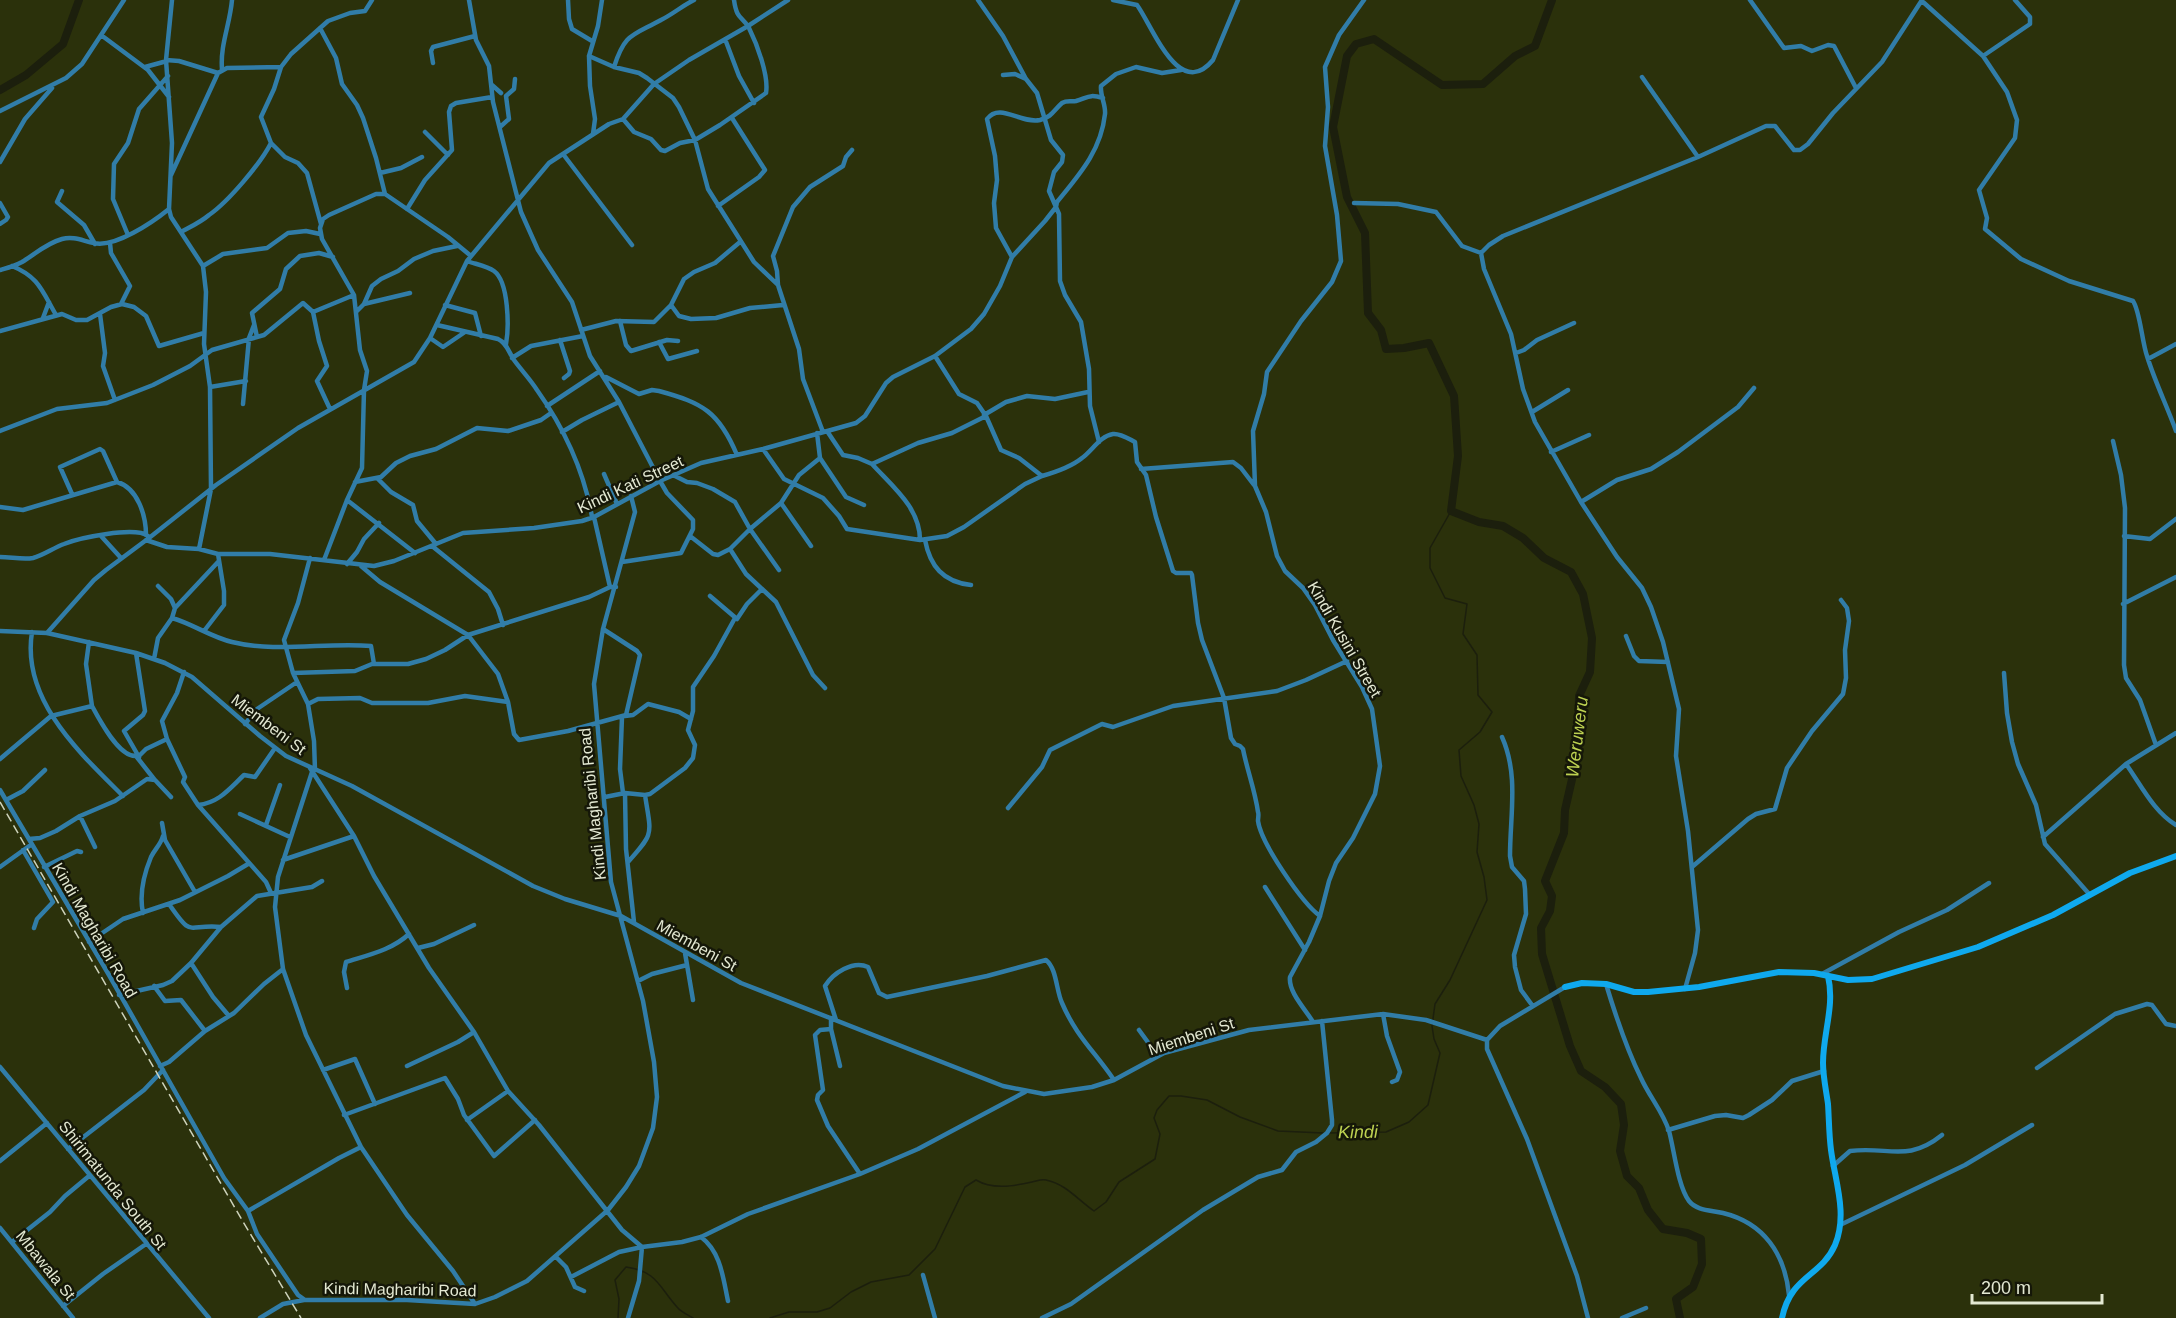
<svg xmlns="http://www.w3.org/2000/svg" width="2176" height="1318" font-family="Helvetica,sans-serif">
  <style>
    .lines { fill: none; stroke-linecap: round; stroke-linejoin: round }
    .stream { stroke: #1c1f0d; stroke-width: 1.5 }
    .river { stroke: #1c1f0d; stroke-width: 8 }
    .street { stroke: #317da8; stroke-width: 4.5 }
    .secondary { stroke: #0fa9ee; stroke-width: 6 }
    .rail { stroke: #ced3bc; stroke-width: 1.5; stroke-dasharray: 9 4.5; stroke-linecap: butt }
    .labels { text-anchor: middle; stroke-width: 5; stroke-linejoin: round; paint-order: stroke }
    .street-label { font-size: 16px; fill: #e3e8d2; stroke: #151708 }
    .water-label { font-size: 18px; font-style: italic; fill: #bdd151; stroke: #151708 }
  </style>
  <rect width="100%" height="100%" fill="#2b310b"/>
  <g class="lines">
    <path class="stream" d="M1328,1133L1386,1132L1409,1122L1428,1105L1440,1053L1434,1039L1432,1026L1435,1004L1450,980L1487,900L1484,877L1477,852L1479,824L1474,805L1461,776L1459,750L1480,732L1492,712L1478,695L1477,655L1463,634L1467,604L1445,598L1430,568V548L1451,511
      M618,1318L619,1299L615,1280L626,1267C657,1271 659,1287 677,1307C681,1312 688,1315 693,1318
      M770,1318L789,1312H817L830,1308L851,1292L871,1282L909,1275L935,1249L965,1187L976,1180C993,1190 1013,1186 1032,1182C1037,1181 1041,1179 1046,1180C1066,1184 1078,1200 1094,1211L1106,1202L1119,1182L1155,1159L1160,1134L1154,1118L1157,1110L1169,1096H1181L1207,1100L1240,1117L1278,1131L1323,1133"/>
    <path class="river" d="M1552,0L1535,46L1515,56L1483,84L1442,85L1374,39L1356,44L1347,56L1333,127L1347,197L1365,233L1368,313L1381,330L1386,349L1404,348L1429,343L1454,396L1458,456L1451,511L1479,522L1503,526L1523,538L1544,558L1571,572L1583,594L1592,638L1590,672L1579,696L1578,753L1565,810L1564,833L1545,881L1552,896L1550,911L1541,928L1542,954L1570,1046L1581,1071L1605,1087L1621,1104L1624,1125L1620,1151L1627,1176L1639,1188L1648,1210L1663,1229L1687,1233L1701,1239L1702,1264L1693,1287L1676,1299L1680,1318
      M0,90L26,75L63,44L79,0"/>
    <path class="street" d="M172,0L166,60L172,143L169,209L171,217L203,266L206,292L204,344L210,387L211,489L199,549
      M469,0L476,40L489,66L493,102L521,212L538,250L572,302L590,356L619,402L660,481L667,493L693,520V529L681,553L622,562
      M568,0L569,19L572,29L592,41
      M978,0L1003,36L1026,79L1037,93L1051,140L1063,155L1062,162L1054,172L1049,191L1059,214L1060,281L1065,295L1081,322L1089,369L1090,406L1099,442
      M1113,0L1137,5C1153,27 1179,101 1213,60L1238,0
      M1750,0L1784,48L1801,46L1812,51L1828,45L1834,46L1856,88
      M1922,1L1983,56L2007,92L2017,120L2015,138L1979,190L1987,218L1985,229L2021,259L2069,281L2133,301C2140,311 2142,342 2147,356C2155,382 2167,406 2176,431
      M320,28L336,58L342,84L357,105L363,118L376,158L385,194
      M101,35L148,70L169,97
      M725,39L739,76L754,103
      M589,56L614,67L639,73L647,78L673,98L679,107L695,140L708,189L754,262L778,285L799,349L803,379L823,432
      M1983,56L2030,24V17L2015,0
      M166,60L179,61L218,73
      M433,63L431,51L433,47L475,36
      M145,67L167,61
      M614,67C625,33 632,36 661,20C673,14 682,6 694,0
      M222,69C220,45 230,24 232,0
      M1003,75L1015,74L1026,79
      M1642,77L1698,157
      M492,85L501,93
      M0,111L66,78L82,64L124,0
      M623,119L634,132L651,139L661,150L665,151L680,143L695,140L720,125L766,93C769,76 757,44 749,28C742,15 737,21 734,0
      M500,127L509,119L506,96L514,89L515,79
      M425,132L448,155
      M593,134L595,119L590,86L589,56L598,26L602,0
      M271,143L285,157L298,163L307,173L321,224
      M563,154L632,245
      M0,162L25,119L52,88
      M380,173L401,168L422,157
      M171,175L218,73L227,68L281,67
      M62,191L57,202L84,225L95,244
      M0,203L8,217L6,220L0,224
      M1354,203L1398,204L1436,212L1462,246L1481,253
      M718,206L759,177L765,170L732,118
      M407,209L425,180L452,150L449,112L451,106L456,103L492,97
      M181,232C190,227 201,222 209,215C228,202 261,163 271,143L261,117L274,89L281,67L291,54L328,21L350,13L365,11L372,0
      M128,235L113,199L114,164L128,143L139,109L168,76
      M110,243L111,253L130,286L121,304
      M1012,257L996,228L994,203L997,180L995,156L987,119C1000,102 1020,124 1040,120C1052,117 1054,110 1062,103C1067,100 1071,102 1076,101C1089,97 1089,94 1103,98
      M467,261C475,264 487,266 494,271C509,282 509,328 506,344
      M12,266C39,277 42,291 56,315
      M203,266L223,254L267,248L288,233L306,231L320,234
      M0,270C7,268 15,266 22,262C35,254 47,243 62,239C74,236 83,241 94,243C115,248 153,222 169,209
      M778,285L777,271L773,256L793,207L810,187L843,166L846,157L852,150
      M364,304L410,293
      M445,305L475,313L481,336
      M671,305L679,316L691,319L716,318L750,308L783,305
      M313,312L319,341L327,366L317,381L330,409
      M356,312L364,304L372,286L381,279L398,271L414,259L433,251L457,246
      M100,314L105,353L103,366L115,400
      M43,318L49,302
      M620,321L626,345L631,351L667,340L678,341
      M437,325L498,339C507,343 509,353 514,360C522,371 530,379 537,390C564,428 584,471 592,517
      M581,330L616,321L654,322L671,305L684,279L694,272L715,263L740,242
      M0,331L62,314L76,320H87L111,307L122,304L134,307L146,316L159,346L204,333
      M257,337L252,313L280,289L286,269L300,256L319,253L333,257
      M430,338L443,347L465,332
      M560,340L570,371L569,374L564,378
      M659,342L668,359L697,351
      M1516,353L1524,350L1537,340L1574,323
      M935,356L959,394L977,403L986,416L1001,450L1019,458L1042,476C1056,472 1071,467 1082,458C1092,451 1100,436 1113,434C1120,433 1129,439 1135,442L1137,462L1146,475L1156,517L1173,571L1176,573H1191L1192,575L1198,623L1202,640L1224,698L1231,738L1235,744L1240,746L1243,749C1247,770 1255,790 1258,812C1259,814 1258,818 1258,821C1261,843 1302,903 1320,916
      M512,358L531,346L583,336
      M2148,359L2176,344
      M606,377L639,394L652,390L659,391C703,403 719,412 737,455
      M210,387L246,381
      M243,404L249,338L254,325
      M547,406L600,371
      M1532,412L1568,390
      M984,415L1006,402L1027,396L1055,399L1088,392
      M0,431L57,409L107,403L153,385L190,366L212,350L264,335L303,303L313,312L354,295
      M827,431L843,455L858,458L872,464L918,443L952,433L986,416
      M562,432L582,420L619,402
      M2113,441L2121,475L2125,508L2124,665L2126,678L2140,700L2156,745
      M763,449L784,479L823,498L839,516L847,529L920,540L947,536L964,527L1025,484L1042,476
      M1551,452L1589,435
      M820,458L846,497L864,505
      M872,464C893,487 920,508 920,540
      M1141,469L1233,462L1241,468L1254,485
      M604,474L617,504
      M675,476L687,482L697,483L713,489L735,502L750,529L779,570
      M377,478L391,492L413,505L417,521L436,544
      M355,482L381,477L396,463L410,456L436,449L477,428L508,431L541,420L551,413
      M72,494L60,467L100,449L103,451L117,482
      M347,500L415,553
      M1581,502L1617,480L1651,469L1678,452L1738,407L1754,388
      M781,503L811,546
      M0,507L23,510L117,482C138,488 146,516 146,535
      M594,517L610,587
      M101,536L121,558
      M690,536L713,554L718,555L730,549L750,529L781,503L799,475L820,458L817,433
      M2124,536L2150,539L2176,519
      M146,540L167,547L199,549L218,554H270L374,566L394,561L463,533L534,528L582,521L594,517L660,481L701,463L763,449L856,423L865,416L886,383L893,377L935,356L971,329L984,314L1000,286L1012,257L1045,221L1056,207L1057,202C1079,175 1101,151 1105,114C1106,105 1100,96 1101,86L1116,74L1136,67L1162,73L1181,70
      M925,540C930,566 943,582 971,585
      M432,546L489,592L498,609L503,625
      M730,549L746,574L776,602L813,675L825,688
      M0,557C11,557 23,560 33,558C44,555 53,548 64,544C79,538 135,526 148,536
      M310,558L298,603L284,640L293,673L308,704L314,741L315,770
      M324,560L347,500L362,468L364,390L367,371L360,350L354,295L322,239L320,228L323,219L329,215L376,194H385L448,237L471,256
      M347,564L357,552L364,539L379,523
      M361,566L380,582L468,635L498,674L508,702L514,734L519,740L568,731L626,715L640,655L637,651L603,629
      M710,596L737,619L747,604L762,589
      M2123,604L2176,577
      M175,608L218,562
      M172,618C193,624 211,637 232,642C276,653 327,642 371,646L374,664
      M0,631L47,633L136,653L165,663L192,677L260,736L286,756L352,786L533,886L565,899L621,916L741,983L1003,1086L1044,1094L1092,1087L1114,1080L1164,1053L1249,1030L1383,1014L1426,1020L1487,1040
      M204,631L224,605V591L218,554
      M32,632C21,700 80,753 123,796
      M47,633L94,580L106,570L149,538L216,485L298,428L414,362L430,338L467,261L549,163L609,124L623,119L654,84L689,60L748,26L788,0
      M1626,636L1634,656L1639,661L1668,662
      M136,653L145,711L143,715L124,731L139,757
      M154,659L158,638L172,618L175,608L171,599L158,586
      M184,672L177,693L162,721L167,739L185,777L183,782L198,805L266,882L271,893
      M293,673L355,671L372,664H408L426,659L445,650L468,635L589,597L610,587H616
      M2004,673L2007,713L2012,742L2018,764L2036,805L2045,844L2090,895
      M308,704L318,699L360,698L372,703H428L465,696L508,702
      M92,706C100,721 119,757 136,756L154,779
      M625,716L633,715L648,704L679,712L691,719
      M622,717L620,769L623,793
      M245,724L257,709L297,682
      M1502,737C1519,775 1510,815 1510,856L1512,867L1524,881L1525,889L1526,914L1514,955L1515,967L1521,990L1532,1005
      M139,756L146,749L167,739
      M0,759L51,716L92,706L86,664L89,642
      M2126,764C2141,785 2154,812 2176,825
      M310,768L354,836L374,876L429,968L474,1032L508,1091L539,1125L622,1230L642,1247L639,1281L628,1318
      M312,772L278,877L275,907L283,969L306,1035L361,1147L407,1215L453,1271L475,1304
      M0,790L109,975L224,1178L248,1211L257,1234L298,1295L305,1300H407L475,1304L495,1297L527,1281L608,1210L626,1187L639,1166L653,1128L657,1097L654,1062L643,1001L611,882L594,684L603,629L635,512L631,496
      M625,793L626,849L634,922
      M605,797L625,793L645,795L650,794L685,768L693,758L695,745L688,730L693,711V687L714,656L735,618
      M6,800L23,791L45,770
      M198,805C219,803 230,788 244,775L255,777L275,748
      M1008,808L1042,767L1050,750L1102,724L1113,727L1173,706L1277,691L1306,680L1347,661
      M240,814L290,837
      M80,816L95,847
      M162,823L165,840L195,892
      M266,825L280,785
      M2043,837L2126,764L2176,733
      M29,839L40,838L56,831L80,816L115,801L147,779L155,780L171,797
      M23,850L53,902L37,919L34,928
      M283,860L354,836
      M628,862C655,832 651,835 645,795
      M0,867L32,844
      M44,867L77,851L81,852
      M1692,867L1748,819L1756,814L1775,809L1787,768L1812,731L1843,694L1846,678L1845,650L1849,621L1847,608L1841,600
      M1265,887L1305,950
      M169,904C193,939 186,924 221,927
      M143,913C139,894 144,874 151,857C155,849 161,844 163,836
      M89,942L123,919L180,900L228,876L248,864
      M418,948L434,944L474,925
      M685,953L693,1000
      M191,963L213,997L229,1016
      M1822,974L1899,932L1947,910L1989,883
      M638,981L652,974L687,965
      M1606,984C1616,1017 1626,1048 1641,1078C1649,1096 1663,1112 1669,1131C1674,1149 1678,1187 1689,1201C1697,1211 1711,1210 1723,1213C1764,1223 1785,1254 1789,1295
      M154,986L165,1001L181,1000L205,1031
      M1565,987L1500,1026L1487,1040V1049L1527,1139L1577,1276L1588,1318
      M347,988L344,972L346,962C368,955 392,950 409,934
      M1685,989L1695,953L1698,930L1688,831L1676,756L1679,709L1663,642L1651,607L1642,588L1617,557L1581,502L1535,422L1523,389L1511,334L1484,269L1481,253L1489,245L1503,236L1698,157L1766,126H1775L1794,150H1800L1808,144L1833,113L1882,62L1922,0
      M119,995L163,985L172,981L191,963L221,927L257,896L312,887L322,881
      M1383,1014L1387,1036L1400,1072L1397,1080L1392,1082
      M831,1018V1029L840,1066
      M836,1020L825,986C833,973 853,960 868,967L879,993L887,997L987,976L1046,960C1057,969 1056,990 1062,1003C1076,1036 1095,1052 1114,1080
      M1313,1022C1306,1010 1288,992 1290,977L1309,942L1320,916L1329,881L1336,863L1353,838L1375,794L1380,766L1372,709L1362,687L1333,640L1315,605L1303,588L1285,571L1277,556L1266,512L1255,486L1253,431L1264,394L1267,372L1301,321L1332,282L1341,261L1337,215L1325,146L1328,107L1325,67L1339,35L1364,0
      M831,1029L820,1030L815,1035L823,1090L818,1095L817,1100L828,1126L860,1174
      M1139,1030L1158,1056
      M160,1066L169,1062L205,1031L234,1013L264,984L283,969
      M407,1066L458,1042L474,1032
      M0,1067L209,1318
      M2037,1068L2115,1014L2147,1004L2152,1005L2166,1024L2176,1026
      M323,1070L355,1059L375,1104
      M344,1115L445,1078L458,1099L464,1115L494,1156L535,1120
      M467,1120L508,1091
      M1668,1130L1715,1116L1726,1115L1743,1118L1749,1115L1772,1100L1792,1081L1824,1071
      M68,1149L144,1090L163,1070
      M0,1161L47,1123
      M1833,1166L1850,1151C1889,1146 1907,1163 1942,1135
      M248,1211L339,1158L361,1147
      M1840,1225L1965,1165L2032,1125
      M0,1228L73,1318
      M701,1237C721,1252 723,1278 728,1301
      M12,1242L50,1212L65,1196L89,1176
      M556,1257L566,1267L575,1287L584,1291
      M923,1275L935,1318
      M571,1277L619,1252L642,1247L682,1242L701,1237L748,1214L860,1174L918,1149L1025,1092
      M63,1306L103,1274L146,1244
      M260,1318L283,1304L304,1300
      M1042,1318L1071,1304L1203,1210L1258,1177L1282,1170L1296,1152L1316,1142L1327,1133L1332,1125V1120L1322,1021
      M1622,1318L1646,1308"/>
    <path class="secondary" d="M1565,987L1582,983L1606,984L1634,992H1648L1699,987L1779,972L1814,973L1848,980L1872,979L1978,947L2053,915L2130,873L2176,856
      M1782,1318C1791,1275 1821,1277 1835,1245C1848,1214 1835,1181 1831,1150C1829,1135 1829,1119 1828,1104C1826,1090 1823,1076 1823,1063C1823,1033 1835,1006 1828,976"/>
    <path class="rail" d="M0,802L242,1220L301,1318"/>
  </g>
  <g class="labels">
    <g class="street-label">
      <text transform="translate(630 484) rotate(-25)" y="6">Kindi Kati Street</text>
      <text transform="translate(1345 639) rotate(60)" y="6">Kindi Kusini Street</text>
      <text transform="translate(269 724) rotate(37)" y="6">Miembeni St</text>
      <text transform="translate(592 804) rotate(-96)" y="6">Kindi Magharibi Road</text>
      <text transform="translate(95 930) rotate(60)" y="6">Kindi Magharibi Road</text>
      <text transform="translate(697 945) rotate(29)" y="6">Miembeni St</text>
      <text transform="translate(1191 1036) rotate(-18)" y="6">Miembeni St</text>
      <text transform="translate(113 1185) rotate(51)" y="6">Shirimatunda South St</text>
      <text transform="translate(46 1265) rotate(51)" y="6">Mbawala St</text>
      <text transform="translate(400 1289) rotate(1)" y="6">Kindi Magharibi Road</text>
    </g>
    <g class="water-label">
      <text transform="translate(1577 737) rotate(-83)" y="6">Weruweru</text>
      <text transform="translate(1358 1132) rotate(-1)" y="6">Kindi</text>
    </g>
  </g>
  <path d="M1972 1294v9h130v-9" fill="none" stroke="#e3e8d2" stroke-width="3"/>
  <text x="1981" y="1294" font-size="18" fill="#e3e8d2" stroke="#151708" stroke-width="4.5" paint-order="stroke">200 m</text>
</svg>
